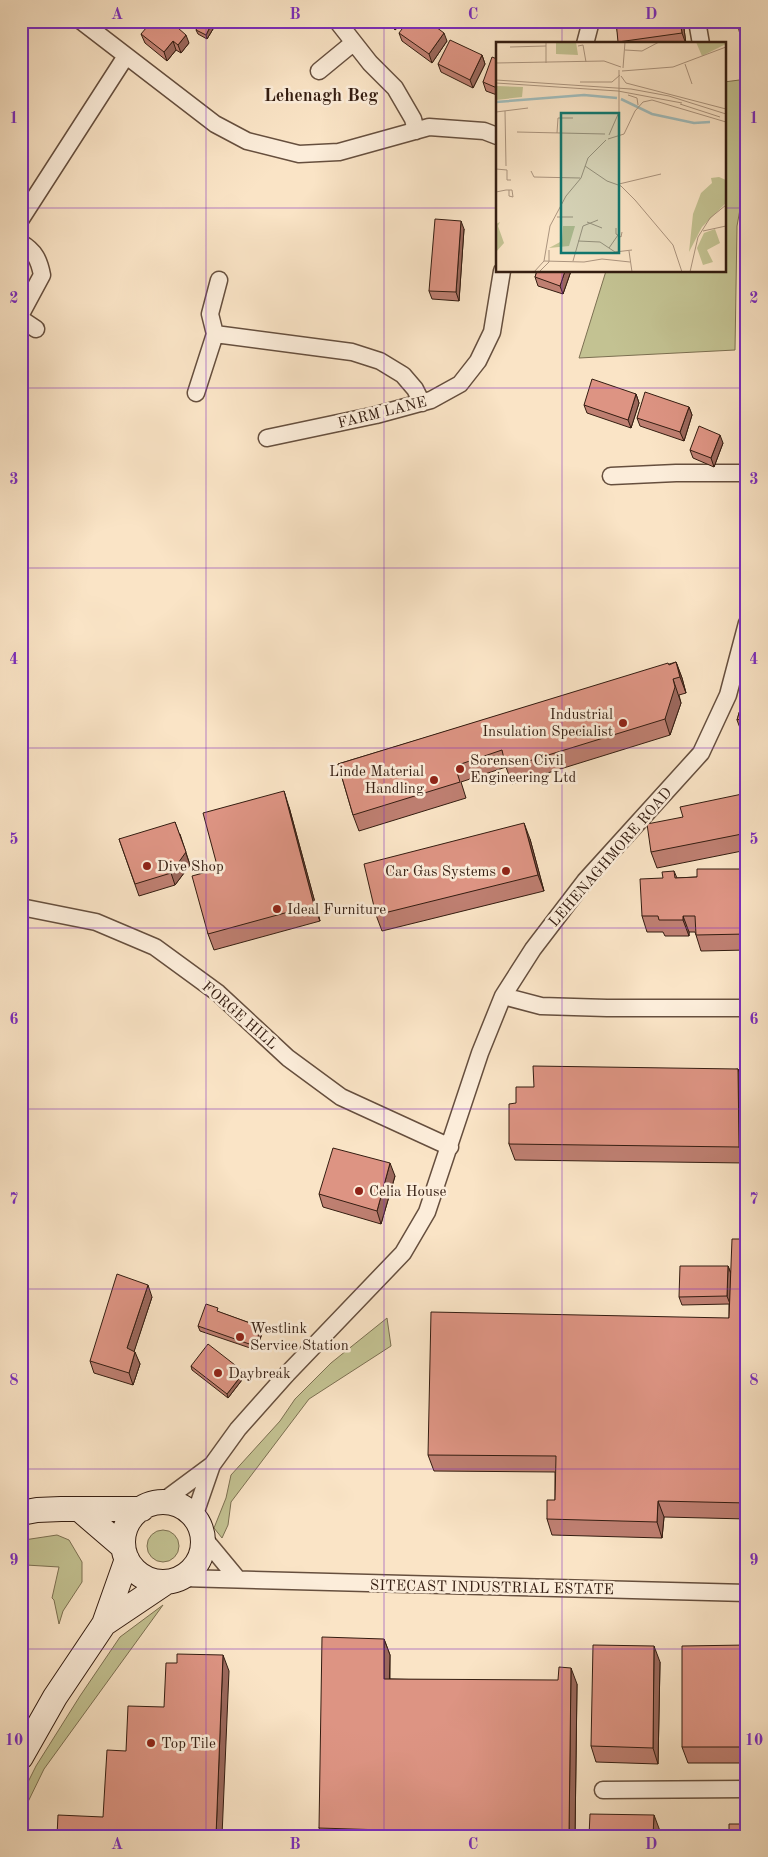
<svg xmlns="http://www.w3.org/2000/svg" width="768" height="1857" font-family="'Old Standard TT',serif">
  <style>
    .green { fill: #c3c292; stroke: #7c7052 }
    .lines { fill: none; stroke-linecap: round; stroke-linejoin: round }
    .street-casing { stroke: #664f3e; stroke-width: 19 }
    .secondary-casing { stroke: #341d11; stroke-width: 26 }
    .street { stroke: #fcedda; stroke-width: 16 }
    .secondary { stroke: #fcedda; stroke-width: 24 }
    .wall { fill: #be7f71; stroke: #341d11 }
    .shaded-wall { fill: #9b685c; stroke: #341d11 }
    .building { fill: #dd9483; stroke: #341d11 }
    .grid { fill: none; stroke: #7b2cbf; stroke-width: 1; stroke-opacity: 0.55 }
    .poi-dot { fill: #8f2418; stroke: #fcedda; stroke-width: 2 }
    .labels { text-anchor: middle; stroke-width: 5; stroke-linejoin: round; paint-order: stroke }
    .street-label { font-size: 15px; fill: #341d11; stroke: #fcedda }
    .poi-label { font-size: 15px; fill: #341d11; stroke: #fcedda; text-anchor: start }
    .quarter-label { font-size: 18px; font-weight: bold; fill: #341d11; stroke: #fcedda }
    .inset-river { fill: none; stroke: #a1bdbd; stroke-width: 2.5 }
    .inset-road { fill: none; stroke: #ab947e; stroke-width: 1 }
    .view { fill: #0f766e; fill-opacity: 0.15; stroke: #0f766e; stroke-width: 2.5 }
    .inset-edge { fill: none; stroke: #341d11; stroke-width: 2.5 }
    .neatline { fill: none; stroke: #7b2cbf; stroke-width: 2 }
    .grid-label { font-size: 16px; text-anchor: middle; font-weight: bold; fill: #7b2cbf }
  </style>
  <rect width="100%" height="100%" fill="#fae4c6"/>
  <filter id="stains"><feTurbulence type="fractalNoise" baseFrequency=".004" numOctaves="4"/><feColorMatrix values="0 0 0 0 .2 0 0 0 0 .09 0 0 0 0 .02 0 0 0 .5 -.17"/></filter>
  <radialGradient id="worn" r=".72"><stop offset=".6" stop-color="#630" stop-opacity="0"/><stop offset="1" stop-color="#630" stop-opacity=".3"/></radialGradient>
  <path class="green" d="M747,79V170L737,226L735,350L579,358L606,271H724V82Z
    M387,1318L391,1346L309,1399L231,1502L228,1525L222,1538L214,1528L226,1498L231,1475L280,1421L295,1399L331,1363Z
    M147 1546a16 16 0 1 1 32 0a16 16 0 1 1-32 0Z
    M57,1535L69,1540L82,1562V1582L63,1611L59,1624L54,1600L52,1598L59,1567L26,1565L21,1566V1543L24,1540Z
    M163,1605L44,1769L25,1808L21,1806V1796L36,1766L80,1696L120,1637Z"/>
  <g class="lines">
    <g class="street-casing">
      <path id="street" d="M81,21L215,124L247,141L299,154L339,152L429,127L484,131L497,136
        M337,21L370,63L395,88L413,119L416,131
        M697,21L701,44
        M585,44L591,21
        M319,71L353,43
        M21,219L126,56
        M21,243C35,251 39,260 42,275L21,314
        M21,319L36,329
        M215,334L352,352L380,361L403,375L415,389L422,403
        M196,393L215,334L210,314L219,280
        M267,438L376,415L431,400L460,384L478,361L492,332L502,271
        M611,476L676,473H747
        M21,907L96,922L155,947L218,993L288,1058L341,1097L450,1147
        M503,996L541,1006L607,1008H747
        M162,1502L212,1465
        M194,1517L212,1465L238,1429L287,1374L403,1253L427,1212L480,1053L503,996L533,949L585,881L701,753L728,695L747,623
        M203,1537L237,1578
        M182,1578L747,1593
        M603,1790L747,1789"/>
    </g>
    <g class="secondary-casing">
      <path id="secondary" d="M123 1542a40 40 0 1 1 80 0a40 40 0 1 1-80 0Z
        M80,1510L123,1547
        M21,1513L37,1510L61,1509H142
        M104,1624L165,1583
        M21,1757L55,1697L104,1624L127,1559"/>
    </g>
    <use href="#street" class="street"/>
    <use href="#secondary" class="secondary"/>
  </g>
  <path class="wall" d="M206,21H214L206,22L213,29L207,39L198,34L196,30Z
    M388,21H405L395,30Z
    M616,21H683L686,44H619Z
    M747,21V52H745L742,44Z
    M399,33L447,41L432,63L402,41Z
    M141,34L189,43L181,53L176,50L167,61L145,43Z
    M482,55L485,64L473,88L441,72L438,64Z
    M497,59V95L486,91L483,82Z
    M464,229L459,301L432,299L429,291Z
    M537,271H571L563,294L538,286L535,277Z
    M636,394L639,403L631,428L587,413L584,405Z
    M689,407L692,415L684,441L640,426L637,418Z
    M723,443L714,467L693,458L690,450Z
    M676,662L682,678L686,693L679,695L681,703L670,735L512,784L506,767L461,782L466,798L359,831L353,815L338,764Z
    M747,686V735L743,736L737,720Z
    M747,793V850L657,868L651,852L683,817Z
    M289,807L320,921L214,950L208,934L218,869Z
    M180,834L190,865L175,885L139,896L119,839Z
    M530,839L544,891L382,931L376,915Z
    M747,869V950L701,951L696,935L695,932H689V936H665L663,932H647L642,916L663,878L674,871L677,878L697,877Z
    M738,1069L744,1084L745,1163L515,1160L509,1144L516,1103Z
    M395,1176L381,1224L323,1207L319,1194Z
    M747,1239V1519L664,1517L662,1538L552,1535L547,1519L555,1500V1472L434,1471L428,1455L729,1318V1304L682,1305L679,1297L728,1266L731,1273Z
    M152,1297L134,1351L140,1364L133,1385L94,1373L90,1361Z
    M219,1312L261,1327L263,1331L256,1350L200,1331L198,1326Z
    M191,1366L245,1376L228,1398L192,1370Z
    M384,1639L390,1655V1679L577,1684L575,1836H322L319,1828Z
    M747,1645V1763H688L682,1747Z
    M660,1662L658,1764L596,1762L591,1746Z"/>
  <path class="shaded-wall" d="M392,21H405L395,30Z
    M680,21H683L686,44L682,33Z
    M211,25L213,29L207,39L206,35Z
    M444,33L447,41L432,63L429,54Z
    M186,35L189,43L181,53L178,45Z
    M173,41L176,50L167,61L164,52Z
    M482,55L485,64L473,88L470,80Z
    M461,221L464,229L459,301L456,292Z
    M565,271H571L563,294L560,286Z
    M636,394L639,403L631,428L628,420Z
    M689,407L692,415L684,441L680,432Z
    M720,435L723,443L714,467L711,458Z
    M676,662L682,678L686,693L680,677Z
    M673,679L681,703L670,735L665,719Z
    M284,791L289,807L320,921L314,905Z
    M175,822L190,865L175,885L171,873Z
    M524,823L530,839L544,891L538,875Z
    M683,916L689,932V936L683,920Z
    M738,1069L744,1084L745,1163L739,1147Z
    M390,1163L395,1176L381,1224L377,1211Z
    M728,1266L731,1274L730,1304L727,1296Z
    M148,1285L152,1297L131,1361L127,1348Z
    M261,1327L263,1331L256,1350L255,1346Z
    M135,1352L140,1364L133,1385L129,1373Z
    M244,1372L245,1376L228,1398L227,1394Z
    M658,1501L664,1517L662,1538L657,1522Z
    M22,1610L27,1622L21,1635V1612Z
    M384,1639L390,1655L389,1695L384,1679Z
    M654,1646L660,1662L658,1764L653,1748Z
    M223,1655L229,1671L222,1836H216Z
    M571,1668L577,1684L575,1836H569Z
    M654,1815L660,1831V1836H653Z"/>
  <path class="building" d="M152,21H170L186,35L178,45L173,41L164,52L141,34Z
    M200,21H205L211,25L206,35L196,30Z
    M408,21H428L444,33L429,54L399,33Z
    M616,21H680L682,33L618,42Z
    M737,21H747V43L742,44Z
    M450,40L482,55L470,80L438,64Z
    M492,57L497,59V88L483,82Z
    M435,219L461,221L456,292L429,291Z
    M537,271H565L560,286L535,277Z
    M592,379L636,394L628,420L584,405Z
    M645,392L689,407L680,432L637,418Z
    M699,426L720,435L711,458L690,450Z
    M676,662L680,677L673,679L675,687L665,719L506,768L502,750L455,766L460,782L353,815L338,764L668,663L669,665Z
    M747,686V717L737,720Z
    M284,791L314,905L208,934L192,876L218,869L203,813Z
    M747,793V833L651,852L647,824L683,817L680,807Z
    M175,822L186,852L171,873L135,884L119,839Z
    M524,823L538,875L376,915L364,864Z
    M697,869H747V934L696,935L695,916H683V920H659L658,916H642L640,879L663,878L662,872L674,871L675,878L697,877Z
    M533,1066L738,1069L739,1147L509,1144V1104L516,1103V1087H534Z
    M333,1148L390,1163L377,1211L319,1194Z
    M732,1239H747V1503L658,1501L657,1522L547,1519V1500H555L556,1456L428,1455L431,1312L729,1318Z
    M680,1266H728L727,1296L679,1297Z
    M117,1274L148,1285L127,1348L135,1352L129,1373L90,1361Z
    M206,1304L218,1308L217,1311L261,1327L255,1346L198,1326Z
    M208,1344L244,1372L227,1394L191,1366Z
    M322,1637L384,1639V1679L558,1680L559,1667L571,1668L569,1836H417V1831L319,1828Z
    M593,1645L654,1646L653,1748L591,1746Z
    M747,1645V1747H682V1646Z
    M177,1654L223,1655L216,1836H57L58,1815L103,1817L107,1750L126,1751L128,1706L164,1707L166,1663H177Z
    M590,1814L654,1815L653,1836H589Z
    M729,1824H747V1836H729Z"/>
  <path class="grid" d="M206,21V1836M384,21V1836M562,21V44M21,208H497M724,208H747M562,271V1836M21,388H747M21,568H747M21,748H747M21,928H747M21,1109H747M21,1289H747M21,1469H747M21,1649H747"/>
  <g class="poi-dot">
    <circle cx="623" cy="723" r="5"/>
    <circle cx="460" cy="769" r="5"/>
    <circle cx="434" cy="780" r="5"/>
    <circle cx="147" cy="866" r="5"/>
    <circle cx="506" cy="871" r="5"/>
    <circle cx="277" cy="909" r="5"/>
    <circle cx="359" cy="1191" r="5"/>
    <circle cx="240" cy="1337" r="5"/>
    <circle cx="218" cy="1373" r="5"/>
    <circle cx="151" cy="1743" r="5"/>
  </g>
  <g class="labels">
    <g class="street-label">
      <text transform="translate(382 412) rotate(-14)" y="5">FARM LANE</text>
      <text transform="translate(610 857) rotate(-49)" y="5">LEHENAGHMORE ROAD</text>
      <text transform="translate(240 1015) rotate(41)" y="5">FORGE HILL</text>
      <text transform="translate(492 1587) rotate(1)" y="5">SITECAST INDUSTRIAL ESTATE</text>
    </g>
    <g class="poi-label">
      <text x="613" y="719" text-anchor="end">Industrial<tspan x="613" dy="17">Insulation Specialist</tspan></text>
      <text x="470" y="765">Sorensen Civil<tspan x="470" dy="17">Engineering Ltd</tspan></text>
      <text x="424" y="776" text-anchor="end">Linde Material<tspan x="424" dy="17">Handling</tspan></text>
      <text x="157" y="871">Dive Shop</text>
      <text x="496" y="876" text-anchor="end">Car Gas Systems</text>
      <text x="287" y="914">Ideal Furniture</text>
      <text x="369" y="1196">Celia House</text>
      <text x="250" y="1333">Westlink<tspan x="250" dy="17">Service Station</tspan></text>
      <text x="228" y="1378">Daybreak</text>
      <text x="161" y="1748">Top Tile</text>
    </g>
    <g class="quarter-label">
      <text x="321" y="101">Lehenagh Beg</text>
    </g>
  </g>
  <g transform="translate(496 42)">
    <rect width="230" height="230" fill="#fae4c6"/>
    <path d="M60,0H80L82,13L60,12ZM200,0H230V2L206,14ZM0,44L27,45L26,55L0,58ZM223,135L230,138V161L206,185L193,210L197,172L205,151L216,141L215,136ZM4,180L2,184L8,201L0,210V182ZM67,184H79L73,204L53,206L66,199ZM219,187L224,201L211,208L217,220L207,223L201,206L208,191Z" fill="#c3c292"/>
    <path class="inset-river" d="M125,57L156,72L198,81L214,80M0,60L88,53L121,56"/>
    <path class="inset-road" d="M50,0V21M82,4L87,3L90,20M14,5L50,4M129,8L146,9L163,0M0,21L108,19L125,25M189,22L196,42M127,26L129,0M126,29L177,25L230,5M125,34L130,41L230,67M0,38L135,47L173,54L230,72M84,40H116L124,33M0,41L122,49L186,61M132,53L141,56L142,63M184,62L224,75M9,69L10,124M139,69L147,60L156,58L230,80M0,70L32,66M21,90L109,92M61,91L62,76H77M113,93L123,70V28M112,97L128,92L139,69M89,124L111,139L125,144L139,158L177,203L186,230M0,127L11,128V138H15M35,129L38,135L84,136M123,142L165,132M0,150L10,148H16L17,155L13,154V148M61,175H77M91,180L106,186M120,186V192L125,195L126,190M207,189L230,184M82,199L104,200L119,210L136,208M113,206L122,193M133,209L136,230M48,219L88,220L106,217L134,220M77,219L87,184L102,178M38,230L48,219L54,184L70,154L85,136L92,116L110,98M43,230L53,220V208M194,230L202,195L214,176L230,163"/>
    <path class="view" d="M65,71H123V211H65Z"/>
    <rect width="230" height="230" class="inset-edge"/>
  </g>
  <rect width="768" height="1857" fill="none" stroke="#fae4c6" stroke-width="55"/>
  <rect x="28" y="28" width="712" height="1802" class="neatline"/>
  <g class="grid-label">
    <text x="117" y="19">A</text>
    <text x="295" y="19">B</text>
    <text x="473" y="19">C</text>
    <text x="651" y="19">D</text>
    <text x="14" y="123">1</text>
    <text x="754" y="123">1</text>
    <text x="14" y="303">2</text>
    <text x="754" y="303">2</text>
    <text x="14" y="484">3</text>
    <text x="754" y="484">3</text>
    <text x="14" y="664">4</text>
    <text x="754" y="664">4</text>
    <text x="14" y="844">5</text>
    <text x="754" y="844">5</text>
    <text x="14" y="1024">6</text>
    <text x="754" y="1024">6</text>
    <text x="14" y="1204">7</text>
    <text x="754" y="1204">7</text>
    <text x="14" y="1385">8</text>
    <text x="754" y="1385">8</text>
    <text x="14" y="1565">9</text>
    <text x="754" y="1565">9</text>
    <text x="14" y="1745">10</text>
    <text x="754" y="1745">10</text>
    <text x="117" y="1849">A</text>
    <text x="295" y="1849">B</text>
    <text x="473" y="1849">C</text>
    <text x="651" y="1849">D</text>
  </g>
  <rect width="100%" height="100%" filter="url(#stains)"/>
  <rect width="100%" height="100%" fill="url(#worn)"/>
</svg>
